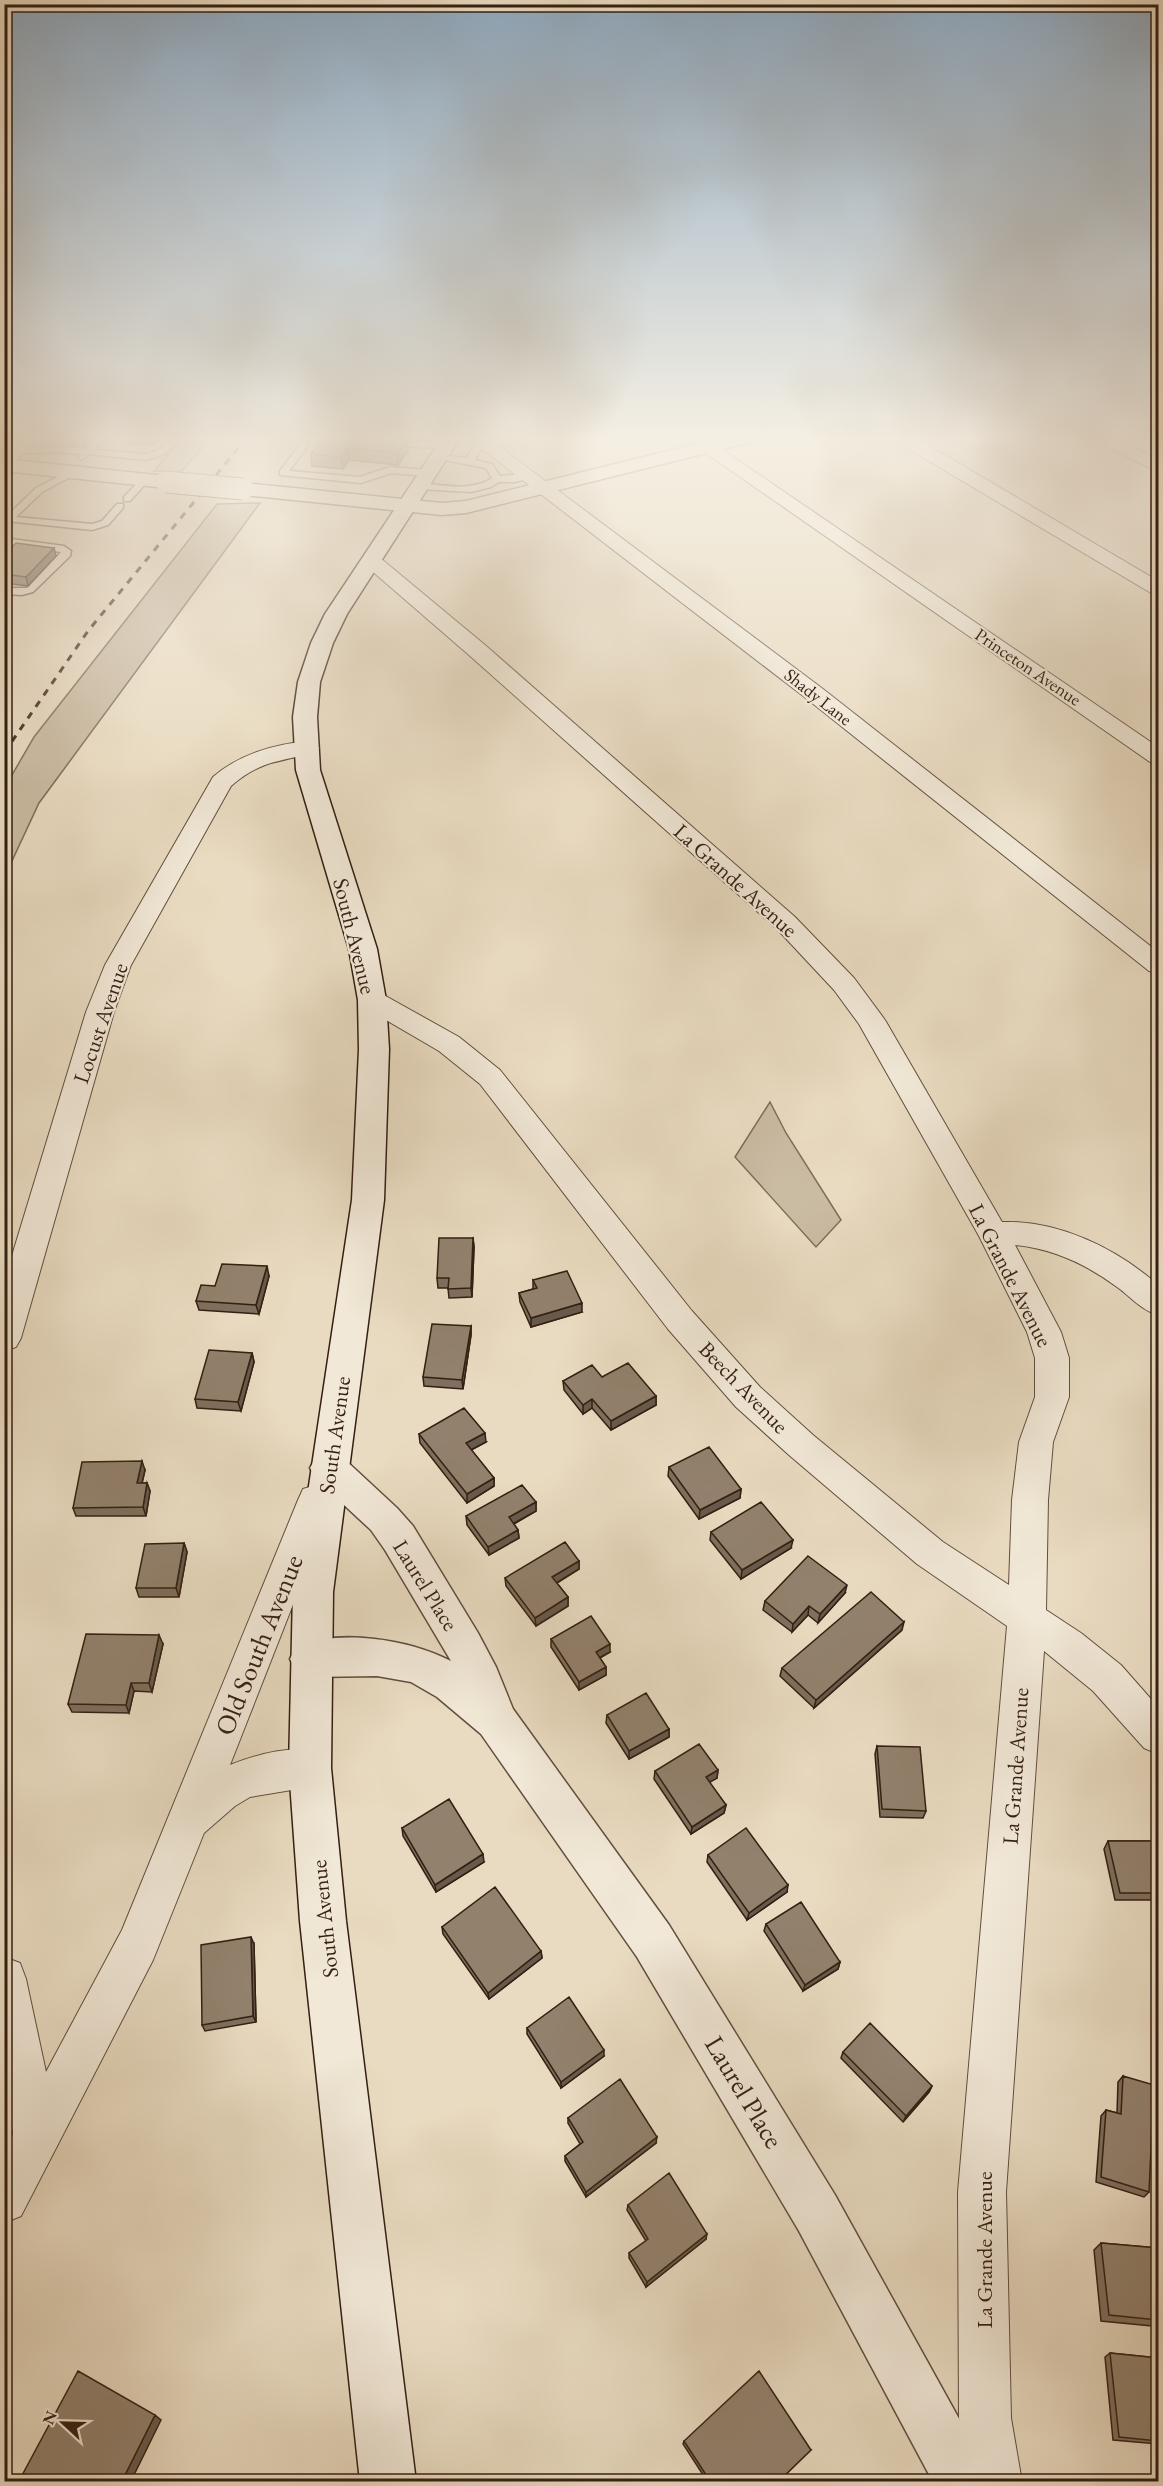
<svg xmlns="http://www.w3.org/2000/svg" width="1163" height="2486" font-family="'EB Garamond',serif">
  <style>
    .green { fill: #cabba3; stroke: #7f6d5a; stroke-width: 1.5 }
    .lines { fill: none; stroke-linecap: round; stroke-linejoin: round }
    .service-casing { stroke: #614e3e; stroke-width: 3 }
    .minor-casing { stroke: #614e3e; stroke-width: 2 }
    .tertiary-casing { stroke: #614e3e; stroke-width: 3 }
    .secondary-casing { stroke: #341f12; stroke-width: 3 }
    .service { fill: #f1e8d7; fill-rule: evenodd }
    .minor { fill: #f1e8d7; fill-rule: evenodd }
    .tertiary { fill: #f1e8d7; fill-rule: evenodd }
    .secondary { fill: #f1e8d7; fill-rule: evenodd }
    .rail { stroke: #341f12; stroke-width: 3; stroke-dasharray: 7 7; stroke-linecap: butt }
    .tertiary-bridge-casing { stroke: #614e3e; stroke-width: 23; stroke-linecap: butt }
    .tertiary-bridge { stroke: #f1e8d7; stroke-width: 21 }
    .wall { fill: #7e6f5e; stroke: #341f12; stroke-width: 1.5 }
    .shaded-wall { fill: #665a4c; stroke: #341f12; stroke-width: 1.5 }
    .building { fill: #92816d; stroke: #341f12; stroke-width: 1.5 }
    .labels { text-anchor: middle; stroke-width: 4.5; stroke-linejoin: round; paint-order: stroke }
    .far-street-label { font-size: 18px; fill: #341f12; stroke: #f1e8d7 }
    .street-label { font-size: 22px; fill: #341f12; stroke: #f1e8d7 }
    .near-street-label { font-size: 27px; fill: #341f12; stroke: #f1e8d7 }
  </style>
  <rect width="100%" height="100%" fill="#e9dbc1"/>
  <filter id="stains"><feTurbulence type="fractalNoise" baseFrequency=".00333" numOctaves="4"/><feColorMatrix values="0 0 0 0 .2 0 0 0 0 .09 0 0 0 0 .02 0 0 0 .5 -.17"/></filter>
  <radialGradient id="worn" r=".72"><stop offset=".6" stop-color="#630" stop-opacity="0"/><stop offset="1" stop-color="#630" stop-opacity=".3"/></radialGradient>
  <path class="green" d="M184,435H214L180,473L154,471Z
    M260,503L39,803L5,876V787L34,737L217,504Z
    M770,1102L786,1133L841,1220L816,1247L735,1157Z"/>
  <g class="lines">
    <g class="service-casing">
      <path id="service" d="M98,435H107L94,450L146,454L159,450L173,435H182L165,454L146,460L89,454L82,460L78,457L80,454L57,452L16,454L12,451L16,448L57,446L85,449Z
        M315,435H324L317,441L313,438Z
        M486,440L490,443L480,451L475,460L492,464L500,476L528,473L531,474V478L515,482H499L491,487L471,492L419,489L415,486L419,483C442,485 472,492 492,478L486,468L434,458L438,455L467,458L473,447Z
        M305,441L309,444L289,471L360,477L390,467L428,470L432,473L428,476L391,473L361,483L280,475V471L302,442Z
        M389,441L446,442L450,445L446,448L386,446V442Z
        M73,469L77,472L76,474L42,492L16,517L92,524L102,521L117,504H123V508L108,525L92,530L6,521V517L36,488Z
        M142,478L149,480L130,501H124V497Z
        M4,538L64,546L71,551L70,556L33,592L22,595L4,594V588H27L61,552L4,544Z"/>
    </g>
    <g class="minor-casing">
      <path id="minor" d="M464,435H484L823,689L1158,952V973L1149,971L807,699Z
        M680,435H701L1158,747V764L1150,762Z
        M889,435H911L1158,581V595L1151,593L892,439Z
        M1089,435H1111L1158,460V472L1092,439Z
        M372,555L379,557L485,645L795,917L854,978L885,1020L1002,1222C1059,1220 1117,1249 1158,1285V1315C1141,1310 1131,1297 1117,1287C1086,1264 1053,1249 1015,1245L1061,1332L1069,1358V1397L1053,1442L1048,1500L1046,1610L1081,1633L1121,1665L1158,1707V1754L1144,1748L1093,1691L1044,1651L1006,2192L1011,2418L1022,2482H970L959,2418L958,2192L1007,1626L917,1564L789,1455L736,1407L668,1329L480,1084L439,1051L362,1006L358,1000L362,994L372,991L382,994L459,1037L500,1070L692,1311L760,1387L813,1435L943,1542L1009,1585L1012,1500L1019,1442L1035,1397V1358L1027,1332L979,1236L859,1024L834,990L777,929L469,655L365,565L362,561L365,557Z
        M307,741L315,743L319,748L315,753C281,761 259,761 231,786L131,965L114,1012L21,1338L16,1347L4,1351V1282L86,1012L105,965L213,777C240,754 272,745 307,741Z
        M316,1485L329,1489L334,1500L230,1765C258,1754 296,1743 324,1754L330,1768L324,1782L310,1787L250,1797L235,1806L204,1833L153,1960L21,2216L4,2223V2150L13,2134L4,2092V1957L20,1963L26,1979L46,2072L122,1930L298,1500L303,1489Z"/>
    </g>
    <g class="tertiary-casing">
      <path id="tertiary" d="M733,435H765L763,439L466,513L442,515L243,495L236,493L233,489L236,485L243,483L442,503L466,501Z
        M4,459L166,476L173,478L176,482L173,486L166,488L4,471Z
        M329,1453L342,1457L397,1508L413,1526L478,1633L496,1667L513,1709L669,1925L835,2195L983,2462L990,2482H933L799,2231L637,1957L481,1734L437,1697L411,1682L377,1676L310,1677L296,1672L290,1659L296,1646C342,1629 408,1639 451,1661L385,1550L371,1530L316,1479L310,1468L316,1457Z"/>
    </g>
    <g class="secondary-casing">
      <path id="secondary" d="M22,435H42L11,466L4,468V451Z
        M444,435H462L347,614L333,643L320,682L317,717L320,770L377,949L386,1000L389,1049L384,1200L333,1592L331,1768L346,1921L416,2482H360L300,1921L289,1768L293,1592L352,1200L359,1049L358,1000L349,949L296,770L293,717L298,682L311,643L325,614Z"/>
    </g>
    <use href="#service" class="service"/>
    <use href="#minor" class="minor"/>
    <use href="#tertiary" class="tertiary"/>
    <use href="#secondary" class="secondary"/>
    <path class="rail" d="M4,753L88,631L249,435"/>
    <g class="tertiary-bridge-casing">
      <path id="tertiary-bridge" d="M166,482L243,489"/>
    </g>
    <use href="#tertiary-bridge" class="tertiary-bridge"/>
  </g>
  <path class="wall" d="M95,435L84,446L69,445L67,436Z
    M122,435H163L154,445L123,443Z
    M326,435L408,451L398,465L349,460L343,469L312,466L311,454Z
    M364,435H405L403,438Z
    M4,555L56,556L28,586L4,583Z
    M473,1238L474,1247L472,1297L449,1298L448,1288H438L437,1278Z
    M269,1276L259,1314L199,1310L196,1301L215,1286Z
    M533,1280L582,1312L531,1327L520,1302L519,1293L533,1289Z
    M471,1326V1335L463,1389L424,1386L423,1377Z
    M252,1353L254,1362L241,1411L197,1408L195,1399Z
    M602,1377L656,1396V1405L611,1430L592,1408L583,1414L564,1390L563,1381Z
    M419,1434L486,1442L471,1450L494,1478V1486L467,1503L420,1443Z
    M669,1467L741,1489L740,1498L699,1519L668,1476Z
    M145,1470L142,1483H147L150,1491L146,1516H76L73,1508Z
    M536,1502V1511L514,1524L518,1530L519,1538L489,1555L467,1525L466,1516Z
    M711,1532L791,1548L741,1579L710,1540Z
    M184,1543L187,1552L179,1597H139L136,1588Z
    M579,1561V1569L557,1583L568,1597V1606L536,1626L506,1586L505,1578Z
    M845,1593L818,1623L808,1615L792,1632L763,1610L765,1601Z
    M902,1630L814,1708L780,1676L782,1668Z
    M551,1639L610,1652L600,1658L606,1667V1675L579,1690L551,1647Z
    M163,1644L152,1692L134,1691L129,1713L72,1712L68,1704Z
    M607,1715L669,1729V1737L629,1759L606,1723Z
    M877,1746L926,1811L923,1818L880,1817L875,1754Z
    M718,1770L717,1778L709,1782L726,1805L724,1813L691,1834L654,1779L655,1771Z
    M402,1828L484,1862L436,1892L403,1836Z
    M1108,1841H1158V1900H1115L1104,1849Z
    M708,1855L787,1892L747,1920L707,1862Z
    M766,1924L840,1962L838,1969L803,1991L764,1931Z
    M442,1927L541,1951L542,1958L489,1999L443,1934Z
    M254,1944L256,2022L205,2031L202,2025Z
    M527,2028L604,2056L561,2088L527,2034Z
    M843,2052L932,2086L929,2092L903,2122L841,2058Z
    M1123,2076L1149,2192L1144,2197L1096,2182L1101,2116L1106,2110L1117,2113L1118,2082Z
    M568,2118L656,2143L586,2197L565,2161V2156L580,2144L568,2123Z
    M628,2205L706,2239L646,2287L629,2258V2253L646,2241L627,2210Z
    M1101,2243L1158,2248V2335L1154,2334L1152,2326L1101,2321L1094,2250Z
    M1110,2353L1158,2358V2444L1113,2440L1105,2357Z
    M684,2441L811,2450L779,2481H707L683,2444Z"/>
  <path class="shaded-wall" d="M85,435H95L84,446L82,438Z
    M155,435H163L154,445L152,437Z
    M407,439L408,451L398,465L397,453Z
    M348,448L349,460L343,469L341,457Z
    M54,548L56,556L28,586L26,577Z
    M473,1238L474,1247L472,1297L471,1288Z
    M267,1266L269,1276L259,1314L256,1305Z
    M582,1303V1312L531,1327V1318Z
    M471,1326V1335L463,1389L462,1380Z
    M252,1353L254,1362L241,1411L238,1402Z
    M656,1396V1405L611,1430V1421Z
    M592,1399V1408L583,1414V1405Z
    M485,1433L486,1442L467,1452L466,1443Z
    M142,1461L145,1470L140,1492L137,1483Z
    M494,1478V1486L467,1503V1494Z
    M147,1483L150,1491L146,1516L143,1507Z
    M741,1489L740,1498L699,1519L700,1510Z
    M536,1502V1511L509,1526V1517Z
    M518,1530L519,1538L489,1555L488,1547Z
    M793,1540L791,1548L741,1579L742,1570Z
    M184,1543L187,1552L179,1597L176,1588Z
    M579,1561V1569L553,1585L552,1577Z
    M847,1585L845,1593L818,1623L820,1614Z
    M568,1597V1606L536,1626L535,1618Z
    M809,1606L808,1615L792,1632L793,1624Z
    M904,1622L902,1630L814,1708L816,1700Z
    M159,1635L163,1644L152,1692L149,1683Z
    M610,1644V1652L595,1660L596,1652Z
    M606,1667V1675L579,1690V1682Z
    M131,1683L134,1691L129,1713L126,1705Z
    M669,1729V1737L629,1759V1751Z
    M718,1770L717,1778L705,1785L706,1777Z
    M726,1805L724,1813L691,1834L692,1827Z
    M483,1854L484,1862L436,1892L435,1885Z
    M788,1885L787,1892L747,1920L749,1913Z
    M251,1937L254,1944L256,2022L253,2016Z
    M541,1951L542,1958L489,1999L488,1993Z
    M840,1962L838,1969L803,1991L805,1985Z
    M604,2050V2056L561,2088V2082Z
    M932,2086L929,2092L903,2122L906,2116Z
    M657,2137L656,2143L586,2197V2192Z
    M707,2234L706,2239L646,2287L647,2282Z
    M155,2415L161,2420L131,2481H122Z"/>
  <path class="building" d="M69,435H85L82,438L67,436Z
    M128,435H155L152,437Z
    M326,435H361L407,439L397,453L348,448L341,457L311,454Z
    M16,543L54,548L26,577L4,574V555Z
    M439,1238H473L471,1288L448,1289L449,1278H437Z
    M222,1264L267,1266L256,1305L196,1301L201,1285L215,1286Z
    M567,1271L582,1303L531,1318L519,1293L537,1288L533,1280Z
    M432,1324L471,1326L462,1380L423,1377Z
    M209,1350L252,1353L238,1402L195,1399Z
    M628,1363L656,1396L611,1421L592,1399L583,1405L563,1381L592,1365L602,1377Z
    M464,1408L485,1433L466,1443L494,1478L467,1494L419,1434Z
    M709,1447L741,1489L700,1510L669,1467Z
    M142,1461L137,1483H147L143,1507L73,1508L82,1462Z
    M522,1485L536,1502L509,1517L518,1530L488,1547L466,1516Z
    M761,1502L793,1540L742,1570L711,1532Z
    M565,1542L579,1561L552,1577L568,1597L535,1618L505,1578Z
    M184,1543L176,1588H136L145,1544Z
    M808,1556L847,1585L820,1614L809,1606L793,1624L765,1601Z
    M871,1592L904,1622L816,1700L782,1668Z
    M591,1616L610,1644L596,1652L606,1667L579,1682L551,1639Z
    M86,1634L159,1635L149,1683H131L126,1705L68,1704Z
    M646,1693L669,1729L629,1751L607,1715Z
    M699,1744L718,1770L706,1777L726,1805L692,1827L655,1771Z
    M877,1746L920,1747L926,1811L882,1809Z
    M449,1799L483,1854L435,1885L402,1828Z
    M746,1828L788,1885L749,1913L708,1855Z
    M1108,1841H1158V1893H1120Z
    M495,1887L541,1951L488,1993L442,1927Z
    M801,1902L840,1962L805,1985L766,1924Z
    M251,1937L253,2016L202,2025L201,1945Z
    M569,1997L604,2050L561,2082L527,2028Z
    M870,2023L932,2086L906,2116L843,2052Z
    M1123,2076L1154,2085L1149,2192L1101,2177L1106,2110L1121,2114Z
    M620,2079L657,2137L586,2192L565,2156L583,2142L568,2118Z
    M669,2173L707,2234L647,2282L629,2253L648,2239L628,2205Z
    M1101,2243L1158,2248V2320L1109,2315Z
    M1110,2353L1158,2358V2441L1119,2437Z
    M78,2371L155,2415L122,2481H19Z
    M759,2371L811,2450L779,2481H710L684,2441Z"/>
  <linearGradient id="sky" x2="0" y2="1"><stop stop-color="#8faac1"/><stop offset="0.56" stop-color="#f5efe3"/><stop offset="1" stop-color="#f5efe3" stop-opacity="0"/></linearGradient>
  <rect width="1163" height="783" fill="url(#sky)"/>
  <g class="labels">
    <g class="far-street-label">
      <text transform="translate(1028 667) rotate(34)" y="6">Princeton Avenue</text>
      <text transform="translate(818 697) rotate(38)" y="6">Shady Lane</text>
    </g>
    <g class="street-label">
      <text transform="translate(736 880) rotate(42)" y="8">La Grande Avenue</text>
      <text transform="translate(355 936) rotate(76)" y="8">South Avenue</text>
      <text transform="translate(100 1023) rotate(-71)" y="8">Locust Avenue</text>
      <text transform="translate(1011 1275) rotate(63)" y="8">La Grande Avenue</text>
      <text transform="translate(744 1387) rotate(46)" y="8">Beech Avenue</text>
      <text transform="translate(334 1435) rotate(-82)" y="8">South Avenue</text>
      <text transform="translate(426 1585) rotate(58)" y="8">Laurel Place</text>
      <text transform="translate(1015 1766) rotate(-86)" y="8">La Grande Avenue</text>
      <text transform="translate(324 1919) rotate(-96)" y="8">South Avenue</text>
      <text transform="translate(984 2250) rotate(-90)" y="8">La Grande Avenue</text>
    </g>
    <g class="near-street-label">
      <text transform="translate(259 1645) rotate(-68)" y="9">Old South Avenue</text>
      <text transform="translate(744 2092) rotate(59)" y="9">Laurel Place</text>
    </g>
  </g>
  <rect width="1163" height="2486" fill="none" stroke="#e9dbc1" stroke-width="24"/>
  <rect x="6" y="6" width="1151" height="2474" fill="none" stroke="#341f12" stroke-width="3"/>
  <rect x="12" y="12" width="1139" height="2462" fill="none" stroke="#341f12" stroke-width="1.5"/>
  <g transform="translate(63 2423) rotate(292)" stroke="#f1e8d7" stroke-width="4.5" paint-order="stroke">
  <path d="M0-4.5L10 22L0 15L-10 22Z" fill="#341f12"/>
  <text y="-9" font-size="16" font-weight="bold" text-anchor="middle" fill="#341f12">N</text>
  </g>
  <rect width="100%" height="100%" filter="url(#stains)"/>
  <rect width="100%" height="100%" fill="url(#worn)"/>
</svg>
